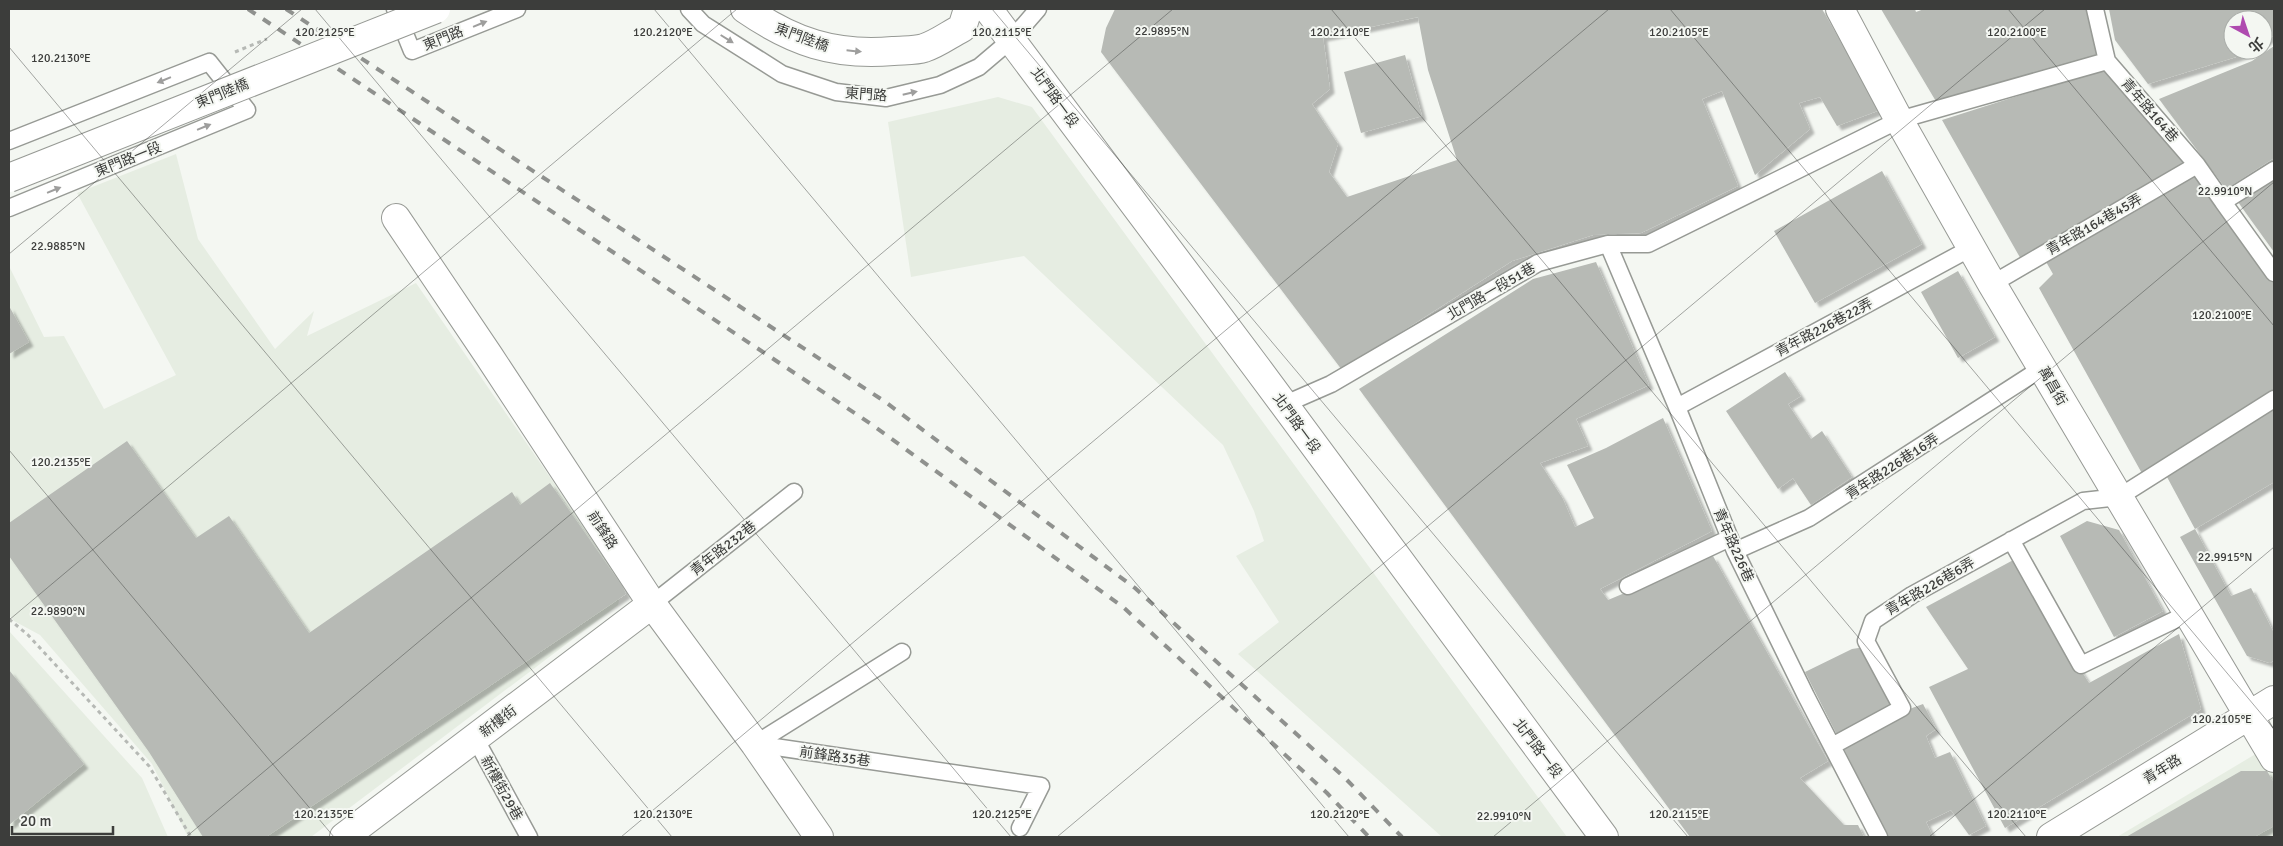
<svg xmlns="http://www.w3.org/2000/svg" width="2283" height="846" font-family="Signika,'Noto Sans TC',sans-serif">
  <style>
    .built { fill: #e6ede2 }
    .building { fill: #b7bab5; fill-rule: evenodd; filter: url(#shadow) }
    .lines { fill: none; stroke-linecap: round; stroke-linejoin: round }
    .lane-casing { stroke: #979a95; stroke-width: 19 }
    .street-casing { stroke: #979a95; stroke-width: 30 }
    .secondary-casing { stroke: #979a95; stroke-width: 30 }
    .path { stroke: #b6b9b5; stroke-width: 3; stroke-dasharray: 4 4; stroke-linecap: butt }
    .lane { stroke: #fff; stroke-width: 16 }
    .street { stroke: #fff; stroke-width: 28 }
    .secondary { stroke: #fff; stroke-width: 28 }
    .rail { stroke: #8f918e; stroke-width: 4; stroke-dasharray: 9 9; stroke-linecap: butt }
    .secondary-bridge-casing { stroke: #979a95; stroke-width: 30; stroke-linecap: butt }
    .secondary-bridge { stroke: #fff; stroke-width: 28 }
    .oneway { fill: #9e9e9d }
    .ticks { fill: none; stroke: #3c3d3b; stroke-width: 1; stroke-opacity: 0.45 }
    .labels { text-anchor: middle; stroke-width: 4; stroke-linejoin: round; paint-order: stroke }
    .street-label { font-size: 14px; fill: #3c3d3b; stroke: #f4f7f2 }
    .ticks-label { font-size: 12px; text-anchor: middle; fill: #3c3d3b; stroke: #f4f7f2; stroke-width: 4; stroke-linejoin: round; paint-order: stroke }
  </style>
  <defs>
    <filter id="shadow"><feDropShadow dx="4.5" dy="4.5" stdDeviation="1" flood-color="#0004"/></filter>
  </defs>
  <rect width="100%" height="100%" fill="#f4f7f2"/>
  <path class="built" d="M998,97L1032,107L1567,837H1442L1238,654L1279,622L1236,556L1264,541L1254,511L1223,445L1024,256L911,277L888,122Z
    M176,154L198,239L275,349L314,311L307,336L416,283L623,583L618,605L311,837H188L152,764L40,635L14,621L9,615V266L44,337L64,336L104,409L176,375L77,193Z
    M9,631L142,778L168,837H9Z
    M2274,743V837H2117Z"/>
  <path class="building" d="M1115,9H1822L1880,110L1837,126L1820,97L1799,103L1810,129L1755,175L1722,91L1702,99L1738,186L1641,233L1593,235L1512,261L1342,370L1101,52L1106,28ZM1418,17L1428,70L1457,160L1347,197L1329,172L1338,144L1312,104L1330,89L1323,37Z
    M1881,9H1915L1916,12L1924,9H2089L2099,55L1937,103Z
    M2109,9H2274V35L2263,43V20H2233V50H2254L2249,53L2148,84L2115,40Z
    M2274,46V158L2226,189L2159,99L2252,61Z
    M1405,55L1422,116L1361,133L1344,72Z
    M2106,68L2187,161L2022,261L1942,120Z
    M1882,171L1922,244L1815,303L1774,231Z
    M2195,172L2274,282V392L2144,477L2039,288L2053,274L2045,260Z
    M2274,180V252L2238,202Z
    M1596,262L1649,385L1576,419L1588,446L1540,463L1563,499L1575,527L1594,518L1567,465L1606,448L1663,418L1712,531L1600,589L1608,600L1713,556L1828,761L1800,778L1844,825H1858L1864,837H1690L1359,389L1533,279Z
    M1958,271L1995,337L1958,358L1921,292Z
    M9,306L29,342L9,354Z
    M1785,372L1801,396L1788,404L1811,439L1822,431L1852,477L1811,505L1793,478L1778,489L1726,411Z
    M2274,407V482L2195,529L2167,477Z
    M127,441L196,538L229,516L309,633L512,492L520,505L550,483L623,587L626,594L266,837H203L149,752L9,556V523Z
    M2087,521L2119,530L2163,611L2114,637L2060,536Z
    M2195,529L2231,596L2251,588L2274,633V660L2270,663L2247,656L2180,537Z
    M2017,558L2064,644L2089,683L2179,634L2201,709L2005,828L1929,687L1968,669L1926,607Z
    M1865,647L1896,708L1838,737L1805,672L1852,649Z
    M9,670L84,764L9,825Z
    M1923,704L1936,729L1926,736L1935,758L1950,752L1986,826L1969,835L1951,810L1926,822L1933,837H1888L1842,745L1904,711Z
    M2241,771H2267L2274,783V826L2254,837H2126Z"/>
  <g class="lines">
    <g class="lane-casing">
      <path id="lane" d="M395,9L412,51L517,9
        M689,9L703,24L782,74L836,92L886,98L940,85L979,67L1012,39L1038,9
        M2095,9L2107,61L2197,165L2223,202
        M9,141L209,62L247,110L9,208
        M2274,170L2223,202L2274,273
        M1608,244L1677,407L1735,551L1806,696L1879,837
        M1992,284L2197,165
        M1283,405L1331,384L1538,263L1608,244H1648L1899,120L2107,61
        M1677,407L1971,248
        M2011,540L2081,665L2187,614
        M1735,551L1809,518L2042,368
        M1628,586L1730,538
        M652,604L794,492
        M902,652L755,744L1041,786L1020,828
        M475,738L529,837
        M1832,746L1902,708L1866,641L1873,621L1912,595L2083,501L2119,497L2274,399"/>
    </g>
    <g class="street-casing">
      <path id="street" d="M1840,9L1899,120L1992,284L2274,758
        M344,837L652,604
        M2051,837L2274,700"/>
    </g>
    <g class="secondary-casing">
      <path id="secondary" d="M745,9C793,42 834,56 893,51C903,50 915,51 924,48C937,44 950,34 962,28L968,9
        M988,9L1257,368L1604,837
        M396,218L489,356L652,604L755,744L819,837"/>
    </g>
    <path class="path" d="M235,52L267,39
      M9,619L28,635L149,766L191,837"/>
    <use href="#lane" class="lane"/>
    <use href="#street" class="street"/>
    <use href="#secondary" class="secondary"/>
    <path class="rail" d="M248,9L871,424L1123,607L1327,793L1369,837
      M286,9L884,401L1135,588L1345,778L1402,837"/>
    <g class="secondary-bridge-casing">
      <path id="secondary-bridge" d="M9,178L436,9"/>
    </g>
    <use href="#secondary-bridge" class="secondary-bridge"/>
  </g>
  <defs><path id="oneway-solid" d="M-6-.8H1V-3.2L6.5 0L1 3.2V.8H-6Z" transform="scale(1.25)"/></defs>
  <g class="oneway">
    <use href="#oneway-solid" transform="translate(480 24) rotate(-22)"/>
    <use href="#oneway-solid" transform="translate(727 39) rotate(32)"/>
    <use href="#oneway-solid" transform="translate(854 51) rotate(6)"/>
    <use href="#oneway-solid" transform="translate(164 80) rotate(158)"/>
    <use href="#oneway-solid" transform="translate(910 93) rotate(-13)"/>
    <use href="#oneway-solid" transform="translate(204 127) rotate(-22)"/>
    <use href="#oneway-solid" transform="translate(54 190) rotate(-22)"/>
  </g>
  <path class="ticks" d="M315,9L1011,837M654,9L1349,837M992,9L1688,837M1331,9L2026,837M1670,9L2274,729M2008,9L2274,326M9,47L672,837M9,254L302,9M9,450L334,837M9,620L737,9M186,837L1173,9M621,837L1609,9M1057,837L2045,9M1493,837L2274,182M1929,837L2274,547"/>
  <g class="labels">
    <g class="street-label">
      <text transform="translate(802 37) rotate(20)" y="5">東門陸橋</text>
      <text transform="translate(443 38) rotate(-22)" y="5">東門路</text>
      <text transform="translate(222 93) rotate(-22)" y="5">東門陸橋</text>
      <text transform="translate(866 94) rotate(4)" y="5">東門路</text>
      <text transform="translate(1055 97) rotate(54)" y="5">北門路一段</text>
      <text transform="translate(2150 110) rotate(49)" y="5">青年路164巷</text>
      <text transform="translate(128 159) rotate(-22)" y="5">東門路一段</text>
      <text transform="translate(2094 224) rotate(-30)" y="5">青年路164巷45弄</text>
      <text transform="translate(1491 291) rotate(-30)" y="5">北門路一段51巷</text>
      <text transform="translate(1824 327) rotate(-28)" y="5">青年路226巷22弄</text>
      <text transform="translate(2053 386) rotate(60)" y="5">萬昌街</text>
      <text transform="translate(1297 423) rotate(54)" y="5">北門路一段</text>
      <text transform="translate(1892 466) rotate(-33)" y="5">青年路226巷16弄</text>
      <text transform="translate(603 530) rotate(57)" y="5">前鋒路</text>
      <text transform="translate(1734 545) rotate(66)" y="5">青年路226巷</text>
      <text transform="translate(723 548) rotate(-38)" y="5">青年路232巷</text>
      <text transform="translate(1930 586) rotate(-30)" y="5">青年路226巷6弄</text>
      <text transform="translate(498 721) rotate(-37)" y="5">新樓街</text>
      <text transform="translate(1538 748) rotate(53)" y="5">北門路一段</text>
      <text transform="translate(835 756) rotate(8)" y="5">前鋒路35巷</text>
      <text transform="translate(2162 769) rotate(-32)" y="5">青年路</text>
      <text transform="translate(502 788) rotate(61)" y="5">新樓街29巷</text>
    </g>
  </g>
  <g class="ticks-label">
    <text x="1162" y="35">22.9895°N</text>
    <text x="1002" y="36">120.2115°E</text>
    <text x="1340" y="36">120.2110°E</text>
    <text x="325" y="36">120.2125°E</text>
    <text x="663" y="36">120.2120°E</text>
    <text x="1679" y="36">120.2105°E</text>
    <text x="2017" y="36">120.2100°E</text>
    <text x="61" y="62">120.2130°E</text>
    <text x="2225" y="195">22.9910°N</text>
    <text x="58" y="250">22.9885°N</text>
    <text x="2222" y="319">120.2100°E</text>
    <text x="61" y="466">120.2135°E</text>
    <text x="2225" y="561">22.9915°N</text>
    <text x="58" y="615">22.9890°N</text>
    <text x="2222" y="723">120.2105°E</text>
    <text x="324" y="818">120.2135°E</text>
    <text x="663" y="818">120.2130°E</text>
    <text x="1002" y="818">120.2125°E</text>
    <text x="1340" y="818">120.2120°E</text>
    <text x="1679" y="818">120.2115°E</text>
    <text x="2017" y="818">120.2110°E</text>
    <text x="1504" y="820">22.9910°N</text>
  </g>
  <rect width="2283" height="846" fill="none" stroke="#3c3d3b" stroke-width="20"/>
  <g transform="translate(2248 35) rotate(140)"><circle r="24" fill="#f4f7f2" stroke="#aaada9"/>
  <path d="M0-4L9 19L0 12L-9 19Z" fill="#af4aaf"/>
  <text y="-8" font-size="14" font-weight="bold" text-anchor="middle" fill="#3c3d3b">北</text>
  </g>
  <path d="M12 826v8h101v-8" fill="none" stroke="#3c3d3b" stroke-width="2.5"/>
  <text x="20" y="826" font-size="15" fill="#3c3d3b" stroke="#f4f7f2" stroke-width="4" paint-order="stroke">20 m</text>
</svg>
